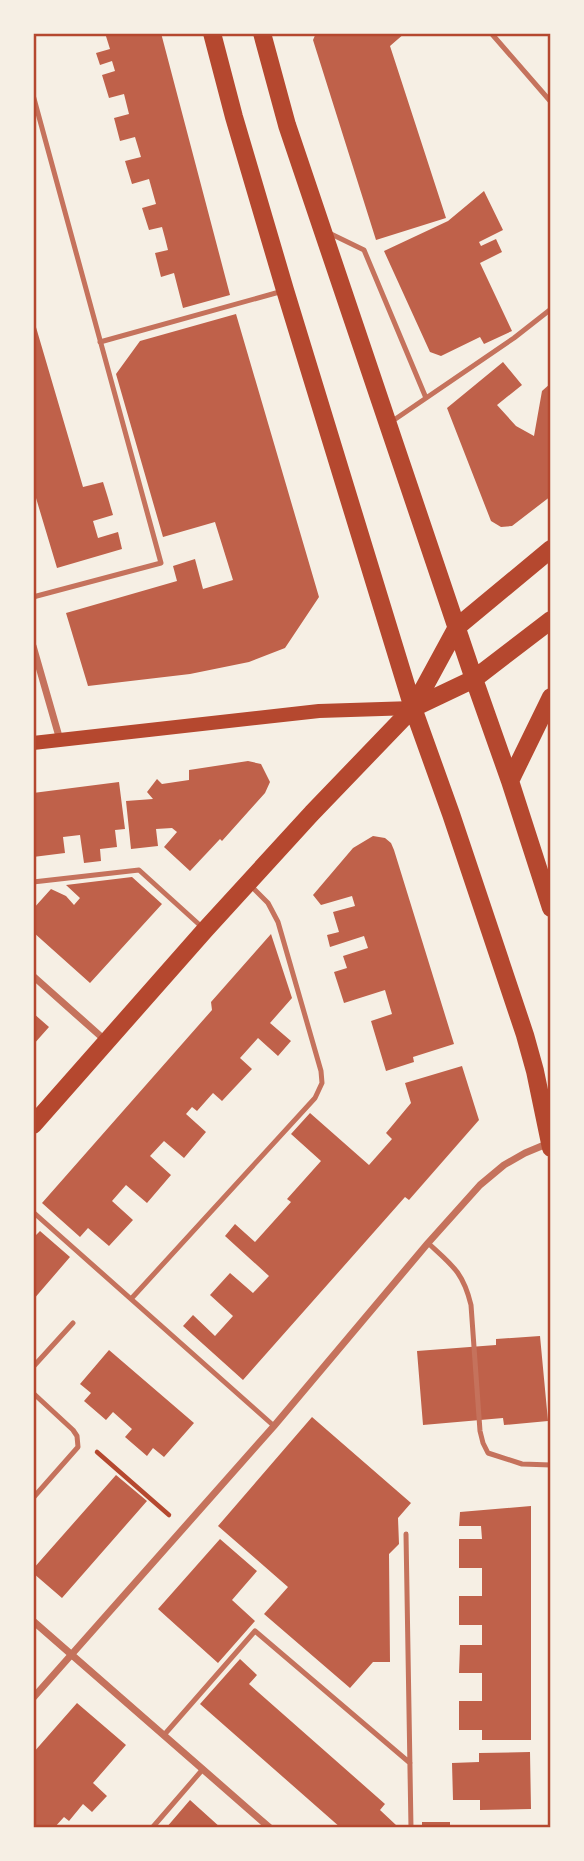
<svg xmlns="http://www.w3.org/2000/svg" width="584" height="1861" font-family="'Roboto Condensed',sans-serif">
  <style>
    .building { fill: #bf614a }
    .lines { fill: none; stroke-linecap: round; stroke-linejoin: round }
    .path { stroke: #b5482f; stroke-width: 4.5 }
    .service { stroke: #c5725c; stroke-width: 5 }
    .minor { stroke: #c5725c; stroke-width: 7 }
    .secondary { stroke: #b5482f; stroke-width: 14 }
    .primary { stroke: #b5482f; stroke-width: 18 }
    .neatline { fill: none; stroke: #b5482f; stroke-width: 2.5 }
  </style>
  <rect width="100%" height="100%" fill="#f6efe4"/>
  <path class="building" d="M105,33H161L230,295L183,308L174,273L161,277L155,253L168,250L165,238L162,227L149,230L142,208L156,204L149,179L132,184L125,161L141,157L135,137L120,141L114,118L129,114L124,94L109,98L102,75L115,71L112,61L100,65L96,53L110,49Z
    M316,33H405L390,46L446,218L376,240L313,40Z
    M484,191L503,230L479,242L481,246L496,239L502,252L480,263L512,331L484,344L480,337L441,356L430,352L384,251L448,221Z
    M236,314L319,597L285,648L249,662L190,674L88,686L66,613L177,581L173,566L195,559L203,589L233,580L215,522L163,537L116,374L140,341Z
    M33,317L83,487L103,482L108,498L113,515L93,521L98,538L118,532L122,549L57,568L33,488Z
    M503,362L522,385L497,405L516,426L534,436L542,391L551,383V496L512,526L501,527L491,521L447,408Z
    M248,761L261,764L270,782L265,793L222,841L220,839L190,871L164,847L177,832L172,828L156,829L158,846L131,849L126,801L153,799L147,792L157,779L162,784L189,780V770Z
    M119,782L125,829L115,830L117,847L100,849L101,861L84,863L80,835L63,837L65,853L33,857V793Z
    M373,836L385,838L391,843L394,850L454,1044L413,1057L414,1062L386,1071L371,1021L392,1014L385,990L344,1003L334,972L347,968L343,956L368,948L364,936L330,947L327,935L339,932L333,912L355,906L352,896L321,905L313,895L353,848Z
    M132,877L162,904L90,983L33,932V909L51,889L66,896L74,905L80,898L66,885Z
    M271,934L292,998L270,1023L291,1041L278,1056L258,1038L240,1058L252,1069L222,1101L213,1093L197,1111L192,1107L186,1114L206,1132L184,1158L164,1141L150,1156L171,1175L147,1203L126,1185L112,1201L133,1220L109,1246L88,1228L80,1237L42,1203L212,1010L211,1002Z
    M33,1013L49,1027L33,1045Z
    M462,1066L479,1120L409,1200L405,1197L243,1380L183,1326L193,1315L215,1336L233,1316L210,1295L230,1273L253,1293L269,1276L225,1236L235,1224L255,1242L291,1202L287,1199L321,1161L291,1134L310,1113L369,1165L392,1139L386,1133L411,1103L405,1083Z
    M40,1231L70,1257L33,1300V1238Z
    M540,1336L548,1421L504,1425L503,1418L423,1425L417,1351L496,1345V1339Z
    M109,1350L194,1423L164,1457L153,1448L147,1456L125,1437L132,1429L113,1412L106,1420L84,1401L91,1393L80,1384Z
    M312,1417L411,1503L398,1518L399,1544L389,1554L390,1662H373L350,1688L264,1614L288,1587L218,1526Z
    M116,1475L147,1501L62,1598L33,1573V1569Z
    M531,1506V1740H482V1730H459V1701H482V1673H459L460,1645H482V1625H459V1596H482V1568H459V1539H482L481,1526H459L460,1512Z
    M220,1539L257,1571L232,1600L255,1621L218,1663L158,1609Z
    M240,1659L257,1675L249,1684L385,1804L380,1810L396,1825L394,1828H341L200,1704Z
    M77,1703L126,1745L93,1783L107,1796L92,1812L83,1804L69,1821L64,1817L54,1828H33V1753Z
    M530,1752L531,1809L480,1810V1800H453L452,1763L479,1762V1753Z
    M190,1800L221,1828H166Z
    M422,1822H450V1828H422Z"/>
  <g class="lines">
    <path class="path" d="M97,1452L169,1515"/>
    <path class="service" d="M491,33L551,102
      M33,95L161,563L33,597
      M329,233L364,250L426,398
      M100,342L283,291
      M391,422L514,338L551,309
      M33,882L139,870L203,928
      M33,1212L274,1426
      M428,1243C452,1265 463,1272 471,1305L480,1431L483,1443L488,1453L522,1464L551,1465
      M131,1299L315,1098L322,1083L321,1071L278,922L268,903L251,886
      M33,1367L73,1323
      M33,1393L73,1430L77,1436L78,1447L33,1498
      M406,1534L411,1828
      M164,1735L255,1631L410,1763
      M152,1828L203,1769"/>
    <path class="minor" d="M33,646L60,740
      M33,976L106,1041
      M33,1621L270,1828
      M33,1698L274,1426L428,1243L480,1185L504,1165L525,1153L549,1143"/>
    <path class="secondary" d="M33,743L319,711L413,708"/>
    <path class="primary" d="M212,33L234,117L285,290L413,708L451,814L525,1035L535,1071L551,1148
      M262,33L287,125L474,679L510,781L551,908
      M413,708L474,679L551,620
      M510,781L551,697
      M33,1125L205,930L312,813L413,708L457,627L551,549"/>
  </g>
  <rect width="584" height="1861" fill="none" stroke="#f6efe4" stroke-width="70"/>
  <rect x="35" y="35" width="514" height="1791" class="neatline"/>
</svg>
